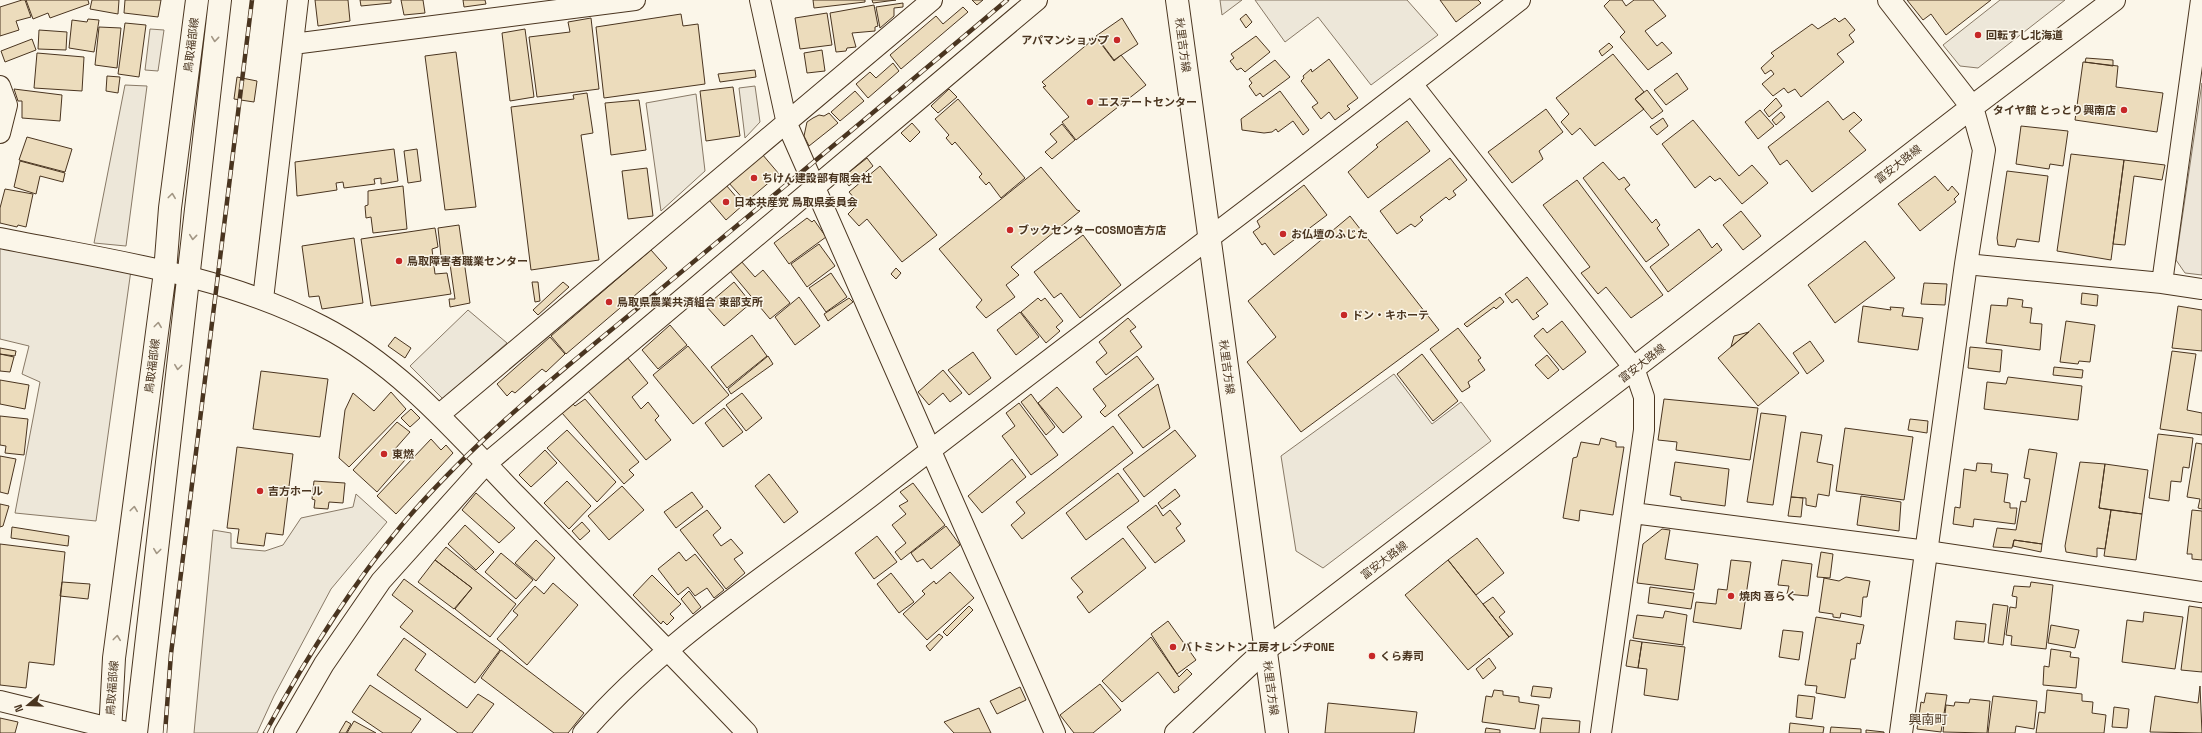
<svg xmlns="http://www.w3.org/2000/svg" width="2202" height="733" font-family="'Space Grotesk','Noto Sans JP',sans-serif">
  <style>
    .green { fill: #ede6d9; stroke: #887966 }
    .parking { fill: #ede7d9; stroke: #887966 }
    .building { fill: #ecdcbc; stroke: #4a3520 }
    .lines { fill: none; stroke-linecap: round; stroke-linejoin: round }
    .minor-casing { stroke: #4a3520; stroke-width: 22 }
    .tertiary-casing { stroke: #4a3520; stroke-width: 24 }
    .primary-casing { stroke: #4a3520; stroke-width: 24 }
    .minor { stroke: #fbf6e9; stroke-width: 20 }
    .tertiary { stroke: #fbf6e9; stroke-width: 22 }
    .primary { stroke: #fbf6e9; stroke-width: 22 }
    .rail-casing { stroke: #4a3520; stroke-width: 4.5 }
    .rail { stroke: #fbf6e9; stroke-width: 3; stroke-dasharray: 9; stroke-linecap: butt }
    .oneway { stroke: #a29684 }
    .poi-dot { fill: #c62828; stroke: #fbf6e9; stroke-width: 1.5 }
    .labels { text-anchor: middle; stroke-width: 3; stroke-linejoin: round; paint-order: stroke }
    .poi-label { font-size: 11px; font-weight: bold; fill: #4a3520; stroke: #fbf6e9; text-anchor: start }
    .street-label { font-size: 11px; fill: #4a3520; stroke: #fbf6e9 }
    .quarter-label { font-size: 13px; fill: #4a3520; stroke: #fbf6e9 }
  </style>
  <rect width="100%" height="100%" fill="#fbf6e9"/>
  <path class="green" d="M2202,83V275L2185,273L2176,260Z"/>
  <path class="parking" d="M1220,0H1242L1222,15Z
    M1255,0H1407L1438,35L1371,85L1318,17L1285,42Z
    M2000,0H2065L1978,68L1960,66L1943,45Z
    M150,29L164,30L158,71L145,70Z
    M125,85L147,86L126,246L94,243Z
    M755,86L760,122L745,138L739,88Z
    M696,94L705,171L661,211L646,103Z
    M0,246L131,270L96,521L15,513L40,382L22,374L29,346L0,339Z
    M468,310L507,343L443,399L410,366Z
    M1394,374L1432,424L1461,402L1491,441L1323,568L1296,551L1281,456Z
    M356,494L387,522L331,589L274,696L257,733H194L213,530L231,533V548L265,551L283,545L301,518L353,507Z"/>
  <path class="building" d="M22,0H25L31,17L16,21L19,30L0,36V7Z
    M26,0H88L89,4L50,18L48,13L33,19Z
    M92,0H119L118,14L90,9Z
    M125,0H161L158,17L124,13Z
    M315,0H348L350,21L318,26Z
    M360,0H391V3L361,6Z
    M401,0H423L425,13L404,15Z
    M463,0H485L486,4L464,7Z
    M813,0H865V2L814,8Z
    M872,0H896L873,3Z
    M972,0H983L977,5Z
    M1440,0H1478L1481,3L1456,22Z
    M1610,0H1622L1626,6L1634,0H1653L1666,16L1645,31L1657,46L1662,42L1672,53L1648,70L1620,37L1625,32L1604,6Z
    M1907,0H1991L1946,35L1931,14L1923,20Z
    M903,3V7L894,8V16L880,28L876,7Z
    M874,5L878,26L875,27V31L852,33L856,47L847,48L846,51L836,52L830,13Z
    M963,7L968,12L901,69L890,55L936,16L943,24Z
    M827,13L832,45L800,49L795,18Z
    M681,14L683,26L698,24L705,84L604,98L596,27Z
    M1246,14L1252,22L1246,28L1240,19Z
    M591,18L599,89L537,97L529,37L570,32L568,22Z
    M1122,18L1138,44L1114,60L1096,36Z
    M1835,18L1839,22L1845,18L1855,30L1849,35L1854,42L1837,54L1844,62L1801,97L1795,89L1788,93L1784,88L1773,96L1762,84L1774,74L1771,70L1765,74L1761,68L1774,56L1771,53L1812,24L1818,29Z
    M88,19L99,20L94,52L69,48L72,20L87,22Z
    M125,23L146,25L139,77L118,74Z
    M99,27L121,28L117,68L95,65Z
    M525,29L534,97L510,101L502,33Z
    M39,30L67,32L66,50L38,49Z
    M1256,36L1270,52L1245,72L1241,68L1237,70L1230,61L1234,58L1231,54Z
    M1096,37L1114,61L1121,55L1146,85L1076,140L1062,122L1069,117L1043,87L1046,86L1042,82Z
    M32,39L36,50L5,62L1,51Z
    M1609,43L1613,47L1602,56L1599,51Z
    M822,50L825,71L807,73L804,53Z
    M456,52L476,207L445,210L425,56Z
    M37,53L84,57L82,91L34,88Z
    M1613,54L1644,92L1635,99L1644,109L1595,146L1580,128L1572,135L1561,122L1569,114L1556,98Z
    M2086,58L2113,60V66L2085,62Z
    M1329,59L1358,98L1347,106L1350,109L1335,120L1329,112L1321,119L1312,107L1318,103L1301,81L1304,78L1303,76L1311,69L1312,72Z
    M1275,60L1290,77L1263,97L1260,93L1256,96L1249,86L1252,83L1249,79Z
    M2083,62L2118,66L2116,87L2163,93L2157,132L2075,120Z
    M893,63L899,71L868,98L856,84L870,72L876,78Z
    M755,70L756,77L720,82L718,74Z
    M1677,73L1688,89L1666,105L1654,90Z
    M107,76L120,77L118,93L106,91Z
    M237,77L257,81L254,102L234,99Z
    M733,87L740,136L706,141L700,91Z
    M14,89L62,95L60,121L22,118V101H18Z
    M949,89L957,97L938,113L931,106Z
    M1647,90L1663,111L1652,119L1635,99Z
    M855,91L864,101L840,121L831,112Z
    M1280,91L1309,130L1303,135L1293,121L1278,132L1276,129L1272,132L1264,133L1242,130L1241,119Z
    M587,93L593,133L581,135L599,260L531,270L511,107L574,99L573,95Z
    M1776,98L1782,106L1769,117L1764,110Z
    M958,99L1025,178L1001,198L989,182L986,185L979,177L982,174L955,142L952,145L946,138L949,135L935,119Z
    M639,100L646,150L611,155L605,103Z
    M1828,101L1843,120L1854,112L1862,120L1849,131L1866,150L1812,192L1787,160L1780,165L1768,147Z
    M1546,109L1563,132L1539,151L1543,159L1512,183L1488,152Z
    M1760,110L1774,126L1758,139L1745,122Z
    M1781,112L1785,117L1776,125L1772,120Z
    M829,113L838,123L809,146L804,136L807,122L813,118L819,115L824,116Z
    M1663,118L1668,126L1657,135L1650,127Z
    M1693,120L1739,176L1752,165L1768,183L1742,204L1720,178L1715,181L1710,176L1695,188L1662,144Z
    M1407,121L1430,151L1368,198L1348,172L1378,147L1376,145Z
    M912,123L920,132L910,142L901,133Z
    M1062,124L1075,140L1052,159L1045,152L1057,142L1050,134Z
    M2021,126L2068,131L2063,166L2050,164L2049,169L2016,164Z
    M27,137L72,149L65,172L19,160Z
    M394,149L398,181L381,184V178L374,179L375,184L344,188L343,182L336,183L337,190L297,196L295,162Z
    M417,149L421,181L408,183L404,151Z
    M762,154L779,174L746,202L728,182Z
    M2071,154L2124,160L2111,260L2057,251Z
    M867,158L873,166L849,186L843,177Z
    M1450,158L1467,180L1453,191L1456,195L1449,200L1446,197L1420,217L1423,220L1415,227L1411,224L1397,234L1380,211Z
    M2124,160L2165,165L2162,180L2134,176L2125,245L2113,244Z
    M20,161L65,173L63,182L40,176L36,194L14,187Z
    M1603,162L1619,180L1624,177L1630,185L1625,189L1652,223L1656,219L1660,225L1657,228L1669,245L1646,262L1583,178Z
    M880,166L937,235L902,262L867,219L859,226L848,214L855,207L851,203L855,199L849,192Z
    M1041,167L1077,210L1080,211L1011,267L1019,275L1006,285L1015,297L986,318L976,307L982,300L939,249Z
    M647,168L653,216L628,219L622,171Z
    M2007,171L2048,176L2039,242L2017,239L2015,247L1998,245L1997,238Z
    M1935,176L1948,191L1952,186L1959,194L1954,199L1956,202L1920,231L1898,204Z
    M1577,180L1663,295L1631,318L1606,287L1598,294L1581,273L1590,267L1543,205Z
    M726,185L743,205L726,220L709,200Z
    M1304,185L1327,215L1274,255L1265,243L1262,245L1253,232L1260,227L1257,221Z
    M403,186L407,229L373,233L371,217L366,218L365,206L368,205V191Z
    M5,189L33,194L26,227L18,225L17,227L0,223V208Z
    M1741,211L1761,236L1743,250L1723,225Z
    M1350,216L1439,330L1301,432L1247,362L1276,337L1248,301Z
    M807,218L812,222L814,220L826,237L789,264L774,243Z
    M459,225L470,303L450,307L449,299H455L450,264L442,265L438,228Z
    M435,228L438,247L432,249L435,274L447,273L451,294L371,306L361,239Z
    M1699,229L1712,248L1717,243L1722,250L1668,292L1650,267Z
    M1083,235L1121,285L1080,318L1061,293L1054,298L1034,272Z
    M354,238L363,303L322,309L319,296L309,297L302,246Z
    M1865,241L1895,278L1835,323L1808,285Z
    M819,244L835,266L807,287L791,264Z
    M651,250L667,268L566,354L551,336Z
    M741,261L755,277L763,270L790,303L770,319L730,271Z
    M896,268L901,273L896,279L891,274Z
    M831,273L847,297L826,312L809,288Z
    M1527,277L1548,304L1536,313L1539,316L1533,320L1517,299L1512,303L1505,294Z
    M532,282H538L540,301L535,302Z
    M563,282L569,287L538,315L533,310Z
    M734,282L751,303L724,326L706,306Z
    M1924,283L1947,284L1945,305L1921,304Z
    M2082,293L2098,295L2097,306L2081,304Z
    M799,297L820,326L795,345L775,317Z
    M1500,297L1504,302L1496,309L1494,307L1467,327L1464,324Z
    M849,298L853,302L828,321L824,314Z
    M1038,298L1041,301L1045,298L1063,321L1056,327L1060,331L1046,343L1021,312Z
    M2008,298L2023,300L2022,307L2032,308L2030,323L2042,324L2040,350L1986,343L1991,305L2007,306Z
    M1863,306L1891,310L1890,307L1904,308L1902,316L1923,318L1918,350L1858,342Z
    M2178,306L2202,310V351L2172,348Z
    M1020,312L1039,337L1016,355L997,330Z
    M1128,318L1136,327L1130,331L1142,347L1106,375L1096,362L1107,353L1099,342Z
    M1562,321L1586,352L1563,370L1534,336L1543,328L1547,333Z
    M2066,321L2095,325L2090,362L2079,361L2078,364L2060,362Z
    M1759,323L1799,373L1758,406L1718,358Z
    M670,325L687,345L658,369L642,350Z
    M1458,328L1481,358L1478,360L1485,370L1468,382L1470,387L1462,392L1430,349Z
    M1749,332L1731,347L1734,336Z
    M752,335L767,356L727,388L711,367Z
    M395,337L411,348L405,358L388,346Z
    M550,337L565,354L546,372L542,369L515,393L512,391L507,396L497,384Z
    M1810,341L1824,361L1807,374L1793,353Z
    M688,346L729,395L693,424L653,375Z
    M1970,347L2002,350L2000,372L1968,368Z
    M0,348L16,351L15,356L0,354Z
    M2172,351L2196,354L2187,410L2202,413V435L2160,429Z
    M973,352L991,378L969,395L948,370Z
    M0,354L14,357L10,372L0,371Z
    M1422,354L1458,401L1433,421L1397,374Z
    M1547,355L1559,370L1548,379L1535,365Z
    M768,356L773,364L731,394L728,389Z
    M1137,356L1154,379L1105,417L1100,412L1106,406L1093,389Z
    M627,357L648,383L632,397L641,409L648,402L659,416L655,420L671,440L646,460L588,391Z
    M2054,367L2083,370L2082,378L2053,375Z
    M943,370L962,393L950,402L943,393L929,405L918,392Z
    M261,371L328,379L320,437L253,429Z
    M2008,377L2082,386L2078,420L1984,409L1987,382L2006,384Z
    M0,380L29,385L25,409L0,404Z
    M1158,384L1170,428L1143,448L1118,415Z
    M1057,387L1082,417L1063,433L1038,403Z
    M391,392L406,409L349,467L339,458L345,410L353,393L374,411Z
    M742,393L762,418L746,431L726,405Z
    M1031,394L1055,427L1046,435L1021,402Z
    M585,399L639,462L629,470L634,475L624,484L562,413L573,404L575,406Z
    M1664,399L1758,408L1750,460L1676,450L1677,442L1658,440Z
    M1019,403L1058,455L1031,475L1002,436L1015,426L1006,413Z
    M724,408L743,432L723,447L705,423Z
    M411,409L420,418L410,427L401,418Z
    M1761,413L1786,416L1773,505L1747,502Z
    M0,416L28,419L24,455L5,453L6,446L0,445Z
    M1910,419L1928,421L1927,433L1908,430Z
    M397,422L410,432L395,449L405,460L377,492L353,470Z
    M1113,426L1133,453L1022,539L1011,525L1025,513L1016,502Z
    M1845,428L1913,437L1904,500L1836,491Z
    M567,430L616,482L597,502L547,448Z
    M1175,430L1196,456L1144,497L1123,469Z
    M1801,432L1822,435L1817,462L1833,465L1829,496L1818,494L1816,507L1806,505V498L1791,497Z
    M2158,434L2193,438L2189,468L2183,467L2181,482L2171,481L2169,501L2149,498Z
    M1601,438L1616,442V447H1624L1613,515L1580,510L1579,521L1563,518L1573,458L1577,457L1581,442L1599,445Z
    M431,439L441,450L446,445L453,453L396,514L377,496Z
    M2196,443L2202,444V509L2198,508L2200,499L2187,497Z
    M237,447L293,454L283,535L266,533L264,546L237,543L239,529L227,528Z
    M2029,449L2057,453L2042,544L2014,540L2012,548L1993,547L1997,528L2016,530L2021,501L2026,502L2030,479L2024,478Z
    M545,450L557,463L531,487L519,475Z
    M0,456L16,459L8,494L0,492Z
    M1012,459L1026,477L982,513L968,496Z
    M1675,462L1729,469L1725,506L1681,500V497L1670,495Z
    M2080,462L2105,464L2099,508L2111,510L2105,549L2097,548V557L2066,552L2065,546Z
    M1977,463L1992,464L1991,472L2008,474L2004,502L2010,503V508H2017L2015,524L1974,519L1973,527L1953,524L1955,507L1960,508L1964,469L1976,471Z
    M2105,464L2148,470L2142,514L2099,508Z
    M1118,473L1139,501L1086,540L1066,513Z
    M769,474L798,512L784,523L755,486Z
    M314,481L345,483L343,503L329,502L328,509L314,508L315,500L312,499Z
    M567,481L591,506L569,529L544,503Z
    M913,483L945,525L901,560L895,552L906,543L892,525L906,514L899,506L908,501L900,492Z
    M622,486L644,510L609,540L588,516Z
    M1175,489L1180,496L1162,509L1158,503Z
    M692,492L703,507L676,528L664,512Z
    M476,493L515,528L499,543L462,510Z
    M1861,496L1901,502L1899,531L1857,525Z
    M1791,497L1803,498L1801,517L1788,516Z
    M0,504L9,506L3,526L0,527Z
    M1156,505L1163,516L1170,510L1181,524L1176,528L1185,541L1155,563L1127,527Z
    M707,510L721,528L713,535L721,546L731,539L743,553L734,559L745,573L726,589L680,530Z
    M2111,510L2142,514L2136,560L2104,556Z
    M2192,510L2202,511V560L2192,559V554H2187Z
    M582,522L590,531L580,540L572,531Z
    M465,525L494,552L476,570L448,544Z
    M946,526L960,545L931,569L923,559L917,562L911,553Z
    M12,527L69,536L68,546L11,538Z
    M1662,529L1670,530L1665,559L1698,564L1694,590L1637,583L1643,544Z
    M877,536L897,562L874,579L855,553Z
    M1123,538L1146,568L1089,613L1077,597L1083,592L1071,578Z
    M1477,538L1504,573L1476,595L1448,560Z
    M536,540L555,558L536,581L515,563Z
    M2014,540L2042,544L2041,552L2013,546Z
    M0,544L65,552L54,665L29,662L26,688L0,685Z
    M446,547L516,604L490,637L455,609L472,588L435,560Z
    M679,552L686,561L695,554L724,590L714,598L707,588L695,596L688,587L678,595L658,569Z
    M1821,552L1833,554L1830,578L1817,577Z
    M501,553L533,580L516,599L485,572Z
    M435,560L472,588L454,609L418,582Z
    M1448,560L1509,637L1468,670L1405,595Z
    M1731,560L1751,562L1741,629L1693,622L1696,602L1716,604L1718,589L1727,590Z
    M1782,560L1812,564L1808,596L1787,594L1789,586L1778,585Z
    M950,572L974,598L927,640L903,614L925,594L922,591L934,581L936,584Z
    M891,573L914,602L899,613L877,584Z
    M652,575L681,604L670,614L674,618L667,625L663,621L661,624L633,595Z
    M1846,577L1870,581L1867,597H1863L1861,617L1841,613L1840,618L1833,617V614L1819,612L1824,578L1839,581Z
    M404,579L500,650L475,683L400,627L413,611L392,595Z
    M62,582L90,584L88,599L60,596Z
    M2031,582L2053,585L2046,649L2011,645L2012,636L2006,635L2010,607L2016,608L2017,597L2012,596L2014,586L2030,587Z
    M553,583L578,605L527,665L497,639L518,615L513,611L535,586L544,594Z
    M1650,587L1694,593L1691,609L1648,603Z
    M689,591L701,607L693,614L681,599Z
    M1493,597L1505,612L1499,617L1513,634L1509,637L1483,604Z
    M1993,604L2008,606L2003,645L1988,643Z
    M969,606L973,610L947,636L943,632Z
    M2189,606L2202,608V672L2181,670Z
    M1665,611L1687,615L1683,645L1633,638L1637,615L1663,618Z
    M2144,612L2183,617L2175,669L2122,662L2127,620L2143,622Z
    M1816,617L1864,625L1860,644L1857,643L1855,659H1851L1845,698L1816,693L1817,686L1805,685Z
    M1168,621L1196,660L1177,674L1151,634Z
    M1956,621L1986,624L1984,642L1954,639Z
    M2051,625L2079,630L2075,648L2048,643Z
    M1783,630L1803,632L1799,660L1779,657Z
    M939,634L943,637L930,651L926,646Z
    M1151,637L1179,677L1187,669L1192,674L1178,687L1179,690L1174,693L1158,672L1122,702L1102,681Z
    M404,638L426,654L415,670L467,708L478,694L494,704L472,733H458L377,675Z
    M1630,640L1642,642L1638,668L1626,666Z
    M1642,642L1685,647L1678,700L1644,695L1647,669L1638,668Z
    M2051,649L2071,652L2070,657L2079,658L2076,688L2043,685L2044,666L2049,667Z
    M501,650L584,713L568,733H554L481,678Z
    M1489,658L1496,668L1483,679L1476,669Z
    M1100,684L1121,710L1093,733H1074L1060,715Z
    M370,685L421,719L411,733H383L352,712Z
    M1533,686L1552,688L1550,698L1531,696Z
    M2200,686L2202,733L2150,732L2155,696L2198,703Z
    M1020,687L1026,700L997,714L990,701Z
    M1494,690L1503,691V695L1519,697V702L1539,705L1535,729L1482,722L1486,696L1492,697Z
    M2047,690L2082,694V701L2093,702L2092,713L2106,715L2104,733H2036L2039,712L2045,713Z
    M1926,693L1947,695L1941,732L1917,729L1921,702L1924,703Z
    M1798,695L1815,697L1812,719L1796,717Z
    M1993,696L2037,701L2034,729L2016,726L2015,733H1988Z
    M1970,699L1990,701L1987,733L1943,732L1946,705L1954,706L1955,702L1969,703Z
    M1328,703L1417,712L1414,733H1325Z
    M2114,707L2129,709L2127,728L2112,727Z
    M979,708L991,733H954L944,722Z
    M0,718L18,722L15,733H0Z
    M1542,718L1580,721L1579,733H1540Z
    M346,721L351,724L346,733H339Z
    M354,721L376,733H347Z
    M1790,723L1824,727L1823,733H1789Z
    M1831,727L1861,729V733H1830Z
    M1486,728L1500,730V733H1485Z
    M1866,730L1884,732V733H1866Z"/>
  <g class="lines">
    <g class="minor-casing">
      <path id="minor" d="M760,0L787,124L1055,733
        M293,44L635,0
        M1412,84L1634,368L1644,397V430L1601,733
        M0,86L7,105L0,133
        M0,238C108,260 223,274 322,326C400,366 457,434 517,496C594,575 671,653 747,733
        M1966,264L2162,283L2202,289
        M2162,283L2201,0
        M263,299L298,0
        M440,414L932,0
        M1633,513L1927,551L2202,592
        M0,701L130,733
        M284,733L324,664L381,581L486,464L1037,0
        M583,733C664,639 776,570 874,494C1088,328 1306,167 1520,0"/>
    </g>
    <g class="tertiary-casing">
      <path id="tertiary" d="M1889,0L1972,107L1984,150L1966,264L1901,733
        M1176,733L1265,650L1634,368L1972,107L2114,0"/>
    </g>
    <g class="primary-casing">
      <path id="primary" d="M1177,0L1277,733
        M110,733L114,658L165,272L170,208L197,0
        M136,733L220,0"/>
    </g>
    <use href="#minor" class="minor"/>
    <use href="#tertiary" class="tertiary"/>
    <use href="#primary" class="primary"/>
    <g class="rail-casing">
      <path id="rail" d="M165,733L171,654L252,0
        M265,733C305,660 348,590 401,526C473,440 564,369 650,298C769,199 889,100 1007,0"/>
    </g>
    <use href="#rail" class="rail"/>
  </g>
  <defs><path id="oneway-chevron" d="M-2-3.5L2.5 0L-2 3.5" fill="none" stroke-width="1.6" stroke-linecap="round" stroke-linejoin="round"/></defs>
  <g class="oneway">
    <use href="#oneway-chevron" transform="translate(215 39) rotate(96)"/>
    <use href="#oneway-chevron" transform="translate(172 196) rotate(-83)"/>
    <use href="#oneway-chevron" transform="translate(193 237) rotate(96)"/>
    <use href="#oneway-chevron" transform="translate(158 325) rotate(-83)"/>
    <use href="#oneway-chevron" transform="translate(178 367) rotate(97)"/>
    <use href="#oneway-chevron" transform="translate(134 509) rotate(-83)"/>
    <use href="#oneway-chevron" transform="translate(157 551) rotate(97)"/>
    <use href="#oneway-chevron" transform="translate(117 638) rotate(-83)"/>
  </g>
  <g class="poi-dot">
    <circle cx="1978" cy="35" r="4"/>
    <circle cx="1117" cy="40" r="4"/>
    <circle cx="1090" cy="102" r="4"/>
    <circle cx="2124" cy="110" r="4"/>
    <circle cx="754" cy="178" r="4"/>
    <circle cx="726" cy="202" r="4"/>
    <circle cx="1010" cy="230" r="4"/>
    <circle cx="1283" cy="234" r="4"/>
    <circle cx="399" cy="261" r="4"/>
    <circle cx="609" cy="302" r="4"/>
    <circle cx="1344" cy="315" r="4"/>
    <circle cx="384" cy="454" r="4"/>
    <circle cx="260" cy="491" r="4"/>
    <circle cx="1731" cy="596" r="4"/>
    <circle cx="1173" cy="647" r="4"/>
    <circle cx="1372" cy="656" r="4"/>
  </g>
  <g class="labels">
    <g class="poi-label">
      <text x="1986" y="39">回転すし北海道</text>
      <text x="1109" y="44" text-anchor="end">アパマンショップ</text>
      <text x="1098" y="106">エステートセンター</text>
      <text x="2116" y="114" text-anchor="end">タイヤ館 とっとり興南店</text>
      <text x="762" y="182">ちけん建設部有限会社</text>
      <text x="734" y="206">日本共産党 鳥取県委員会</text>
      <text x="1018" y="234">ブックセンターCOSMO吉方店</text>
      <text x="1291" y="238">お仏壇のふじた</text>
      <text x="407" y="265">鳥取障害者職業センター</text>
      <text x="617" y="306">鳥取県農業共済組合 東部支所</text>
      <text x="1352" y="319">ドン・キホーテ</text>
      <text x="392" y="458">東燃</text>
      <text x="268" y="495">吉方ホール</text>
      <text x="1739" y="600">焼肉 喜らく</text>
      <text x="1181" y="651">バトミントン工房オレンヂONE</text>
      <text x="1380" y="660">くら寿司</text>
    </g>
    <g class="street-label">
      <text transform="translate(191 45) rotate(-83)" y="4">鳥取福部線</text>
      <text transform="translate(1183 45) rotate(82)" y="4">秋里吉方線</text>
      <text transform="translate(1898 164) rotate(-38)" y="4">富安大路線</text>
      <text transform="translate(1642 363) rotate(-38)" y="4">富安大路線</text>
      <text transform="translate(152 366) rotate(-83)" y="4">鳥取福部線</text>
      <text transform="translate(1227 367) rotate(82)" y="4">秋里吉方線</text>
      <text transform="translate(1384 560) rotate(-37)" y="4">富安大路線</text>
      <text transform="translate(112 688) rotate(-86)" y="4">鳥取福部線</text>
      <text transform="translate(1271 688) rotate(82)" y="4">秋里吉方線</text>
    </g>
    <g class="quarter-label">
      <text x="1928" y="724">興南町</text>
    </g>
  </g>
  <g transform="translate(28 705) rotate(251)" stroke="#fbf6e9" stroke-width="3" paint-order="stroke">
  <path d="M0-3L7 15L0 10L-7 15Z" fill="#4a3520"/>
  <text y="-6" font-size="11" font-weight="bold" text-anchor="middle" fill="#4a3520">N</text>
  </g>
</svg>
